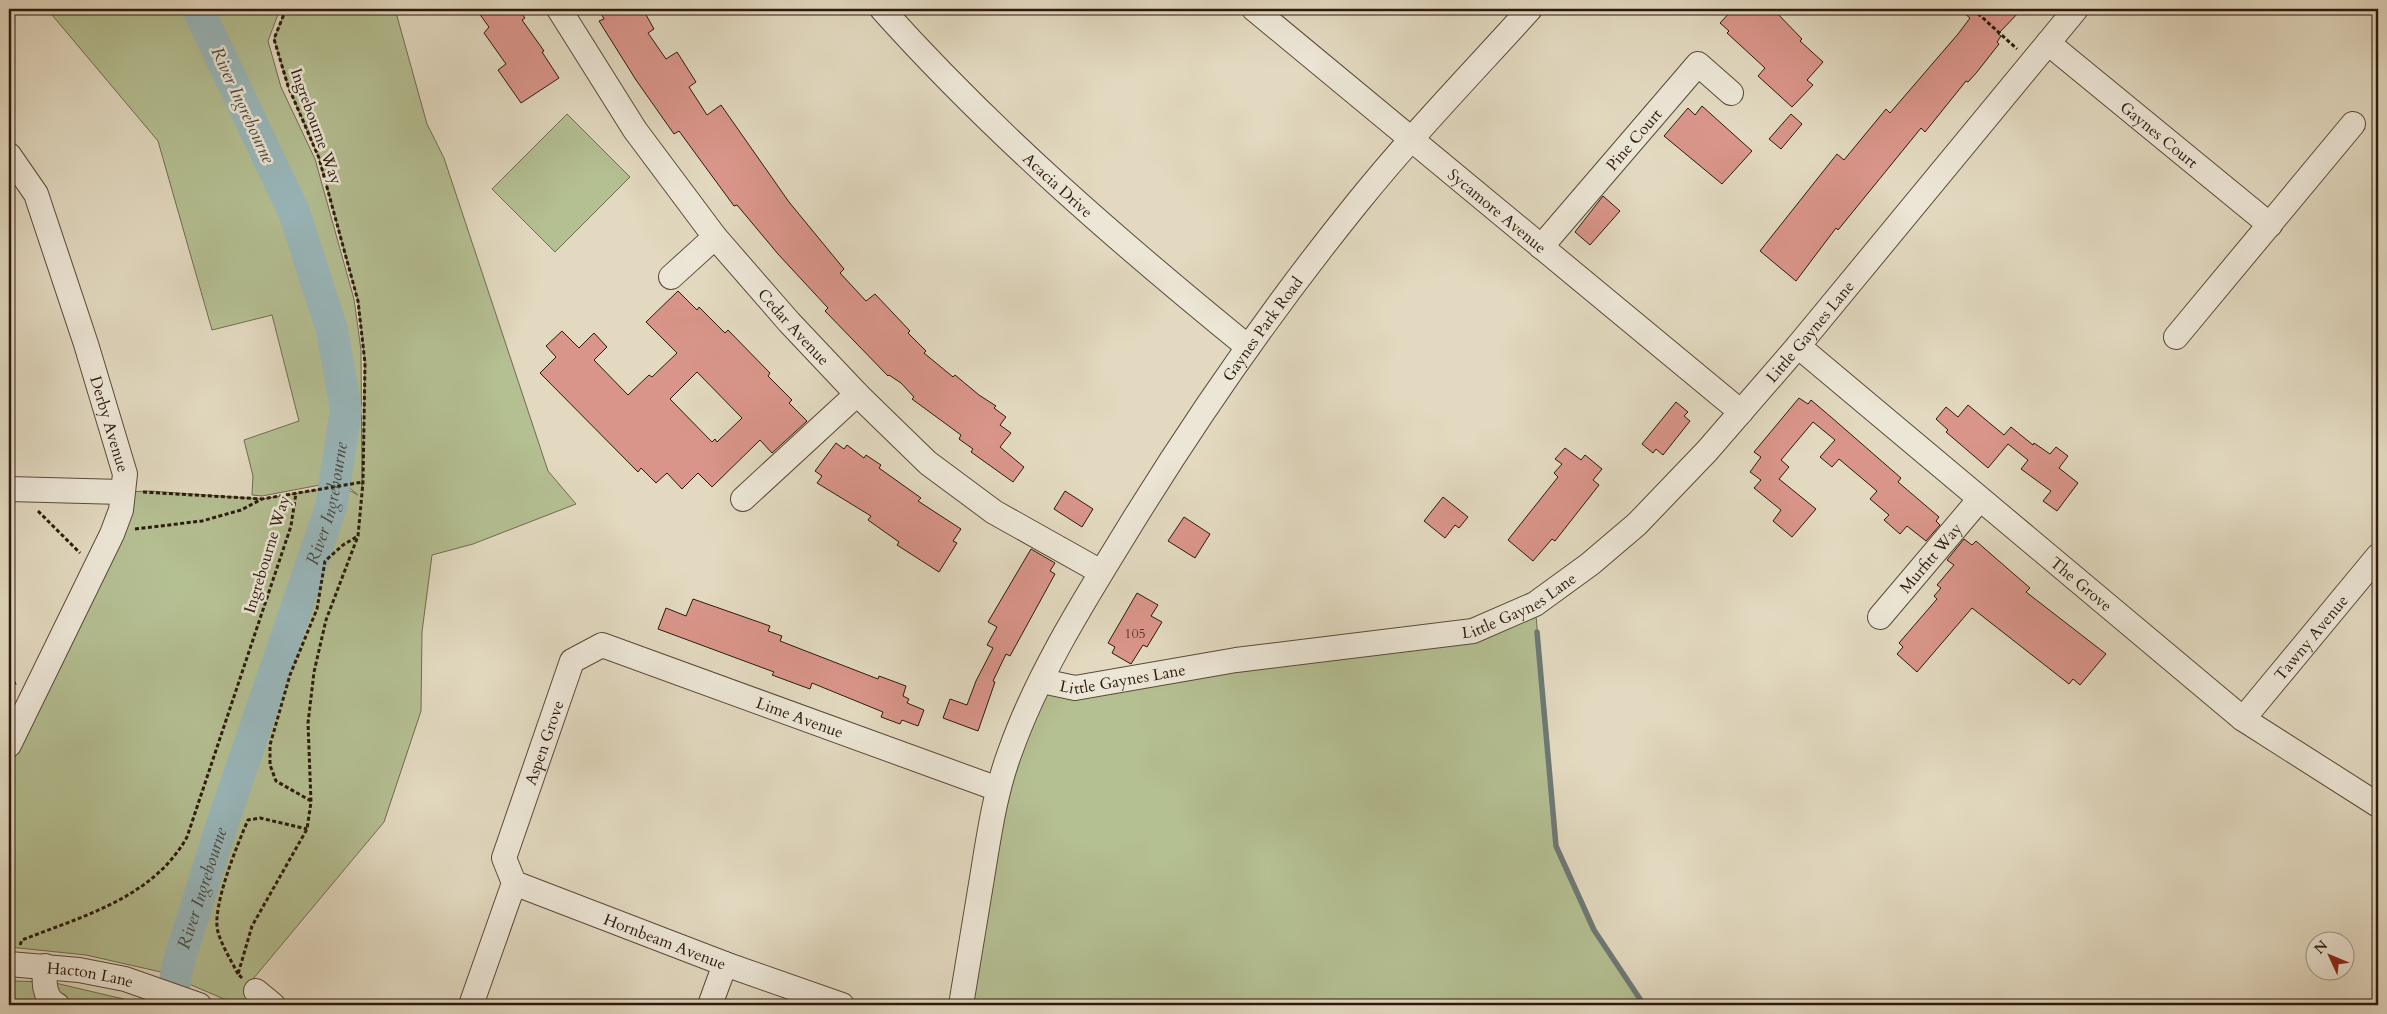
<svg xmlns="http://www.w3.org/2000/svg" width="2387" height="1014" font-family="Cardo,serif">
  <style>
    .green { fill: #b4bf92; stroke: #706c4f }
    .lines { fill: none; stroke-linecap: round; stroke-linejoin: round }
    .stream { stroke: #6d7976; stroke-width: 5.5 }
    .river { stroke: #99b8bc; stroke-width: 32 }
    .building { fill: #d9958a; stroke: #2c1a0c; fill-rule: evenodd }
    .minor-casing { stroke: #5a4a39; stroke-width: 26 }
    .path { stroke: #2c1a0c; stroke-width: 3; stroke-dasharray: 4 2.5; stroke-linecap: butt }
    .minor { stroke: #ece6d6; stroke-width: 24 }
    .labels { text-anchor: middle; stroke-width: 5; stroke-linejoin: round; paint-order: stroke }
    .number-label { font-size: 14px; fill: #57392c }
    .street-label { font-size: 16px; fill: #2c1a0c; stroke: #ece6d6 }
    .water-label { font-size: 18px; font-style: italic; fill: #4d4941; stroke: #ece6d6 }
  </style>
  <rect width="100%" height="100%" fill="#e2d9c0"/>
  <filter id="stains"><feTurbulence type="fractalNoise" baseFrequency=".004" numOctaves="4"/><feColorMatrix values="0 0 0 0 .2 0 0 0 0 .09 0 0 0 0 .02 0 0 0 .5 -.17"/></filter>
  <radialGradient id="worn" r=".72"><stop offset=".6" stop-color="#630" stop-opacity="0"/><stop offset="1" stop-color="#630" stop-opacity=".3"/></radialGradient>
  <path class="green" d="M47,9H280L268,41L281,87L315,159L354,299L361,350L362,490L365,363L358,301L319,158L288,86L274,39L286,9H395L427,124L444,158L548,471L576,504L473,544L432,555L422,632L421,711L384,822L253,979L260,985L246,1005H238L161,972L86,955L9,947V745L122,492L150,491L262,499L341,486L358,495L341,481L262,496L252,495L253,476L244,440L299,421L272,315L212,330L158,141Z
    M567,114L630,177L555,252L492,189Z
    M1535,604L1556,846L1594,930L1644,1005H960L989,836L1042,681L1473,631Z
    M12,981L51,982L149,1005H9V983Z"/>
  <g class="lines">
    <path class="stream" d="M1537,632L1556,846L1594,930L1644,1005"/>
    <path class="river" id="s1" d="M171,1005L178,964L222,825L331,507L346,410L332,330L294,212L198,9"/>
  </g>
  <path class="building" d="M476,9H518L525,18L522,20L544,51L542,52L559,78L521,103L498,70L506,64L484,33L489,27Z
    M599,9H637L641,15L645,13L654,29L648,33L666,59L677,52L696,82L689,87L707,115L721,105L789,202L844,269L840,273L866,301L875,294L910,331L908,333L926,351L924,353L953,377L955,375L979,395L996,406L994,408L1006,417L1000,425L1011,433L1000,447L1024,467L1013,482L971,452L973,449L959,439L961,435L912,399L914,397L901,383L889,375L888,376L825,311L828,308L778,254L737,205L734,206L679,131L674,134L636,80L599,21L604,19Z
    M1733,9H1773L1802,39L1800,41L1823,62L1807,80L1813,85L1792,107L1758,76L1765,68L1727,33L1729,31L1720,23Z
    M1959,9H2022L1998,34L2001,36L1997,42L1999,44L1977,72L1968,82L1966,81L1925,132L1921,128L1838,230L1836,228L1796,281L1760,251L1837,154L1844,160L1886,109L1890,113L1958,34L1970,18Z
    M1702,106L1752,151L1722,184L1664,136L1688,108L1695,115Z
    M1791,114L1802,124L1781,149L1769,139Z
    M1603,196L1620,211L1590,245L1575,232Z
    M678,291L697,310L699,307L725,333L728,330L770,373L768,376L792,400L789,403L807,421L772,453L760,440L712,487L698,473L682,489L667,473L656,483L641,468L638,472L540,373L556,357L546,346L562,331L579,348L594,333L607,347L594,360L628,395L649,375L652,377L677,353L646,322ZM697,372L742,418L717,442L715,439L712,442L670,399Z
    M1799,398L1808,404L1811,400L1831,417L1901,478L1898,482L1939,517L1936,521L1940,525L1926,541L1907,526L1900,534L1884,520L1889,515L1870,499L1877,491L1839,459L1832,467L1820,457L1835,440L1813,422L1781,460L1789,467L1779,479L1816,509L1792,537L1773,521L1781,510L1754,488L1761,480L1750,472L1761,457L1754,452Z
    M1676,402L1688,412L1684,416L1690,421L1663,455L1656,449L1653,453L1642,444Z
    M1968,405L2004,435L2011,427L2033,445L2034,443L2050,454L2056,447L2068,456L2059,468L2078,483L2057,511L2043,501L2051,491L2021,469L2028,460L2008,444L1988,468L1946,432L1948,430L1936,419L1946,407L1958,417Z
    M836,443L844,449L847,445L864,458L866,455L881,465L879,468L921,498L918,501L961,529L953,541L957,543L939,572L897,545L899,542L868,520L871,516L817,483L822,476L815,471Z
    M1565,448L1581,460L1585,455L1602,469L1593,480L1599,485L1555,541L1552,539L1533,561L1508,540L1558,477L1554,473L1562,464L1555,459Z
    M1065,491L1093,509L1082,527L1054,509Z
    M1443,497L1468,517L1459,528L1455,525L1445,538L1424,521Z
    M1184,517L1210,534L1195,558L1168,541Z
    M1964,539L1972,545L1976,541L1992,555L2030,588L2026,592L2106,654L2080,685L2073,679L2069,684L1972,608L1917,672L1897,654L1903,647L1899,643L1937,599L1934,596L1941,588L1937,585L1954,565L1947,560Z
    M1031,549L1055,563L1050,571L1055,574L1010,656L1006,654L993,681L995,682L978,731L943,718L950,699L967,705L976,681L993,648L987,645L997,627L988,622Z
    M1137,593L1158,605L1151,616L1162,622L1147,647L1143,645L1131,664L1112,653L1115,647L1108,643Z
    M693,599L770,626L768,631L782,636L780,641L878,679L879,676L906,686L903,696L909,699L907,703L924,710L918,726L902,720L900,724L881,717L883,712L812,683L810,689L772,675L774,672L658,629L666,608L686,616Z"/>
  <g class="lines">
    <g class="minor-casing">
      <g id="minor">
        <path id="s2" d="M559,9L635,130L715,237L789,322L857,394L928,463L994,512L1101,572"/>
        <path id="s3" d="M882,9C993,133 1119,242 1248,347"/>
        <path id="s4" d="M1254,9L1741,412"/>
        <path id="s5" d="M2048,43L2270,225"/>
        <path id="s6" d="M9,155L36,194L86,344L125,474L121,510L112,534L9,745"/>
        <path id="s7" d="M1541,247L1698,64L1731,93"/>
        <path d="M671,277L715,237"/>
        <path d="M2176,337L2353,124"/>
        <path id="s8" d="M1798,346L2243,719L2378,805"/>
        <path d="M9,489L122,492"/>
        <path d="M743,499L857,394"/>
        <path id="s9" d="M1880,617L1979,500"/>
        <path id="s10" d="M1042,681L1075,688L1236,660L1473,631L1535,604L1590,564L1637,524L1707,451L1798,346L2076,9"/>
        <path id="s11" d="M2243,719L2378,556"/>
        <path id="s12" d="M9,964L79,970L125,979L199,1005"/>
        <path d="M45,966C44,980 43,998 57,1005"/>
        <path d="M256,991L273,1005"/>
        <path d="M471,1005L514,883"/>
        <path d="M710,1005L725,964"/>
        <path id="s13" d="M842,1005L725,964L514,883L504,858L572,661L602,645L998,789"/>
        <path id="s14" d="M961,1005C968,963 975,920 982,878C989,835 995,792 1010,752C1038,673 1085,599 1128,529C1198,415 1274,306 1358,202C1412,135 1472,73 1530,9"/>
      </g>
    </g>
    <path class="path" d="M1973,9L2017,49
      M143,492L262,499
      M38,511L80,553
      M135,529L202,521L241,510L262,499L363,482
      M9,686L16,683
      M311,801L276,781L270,765V745L290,675L317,609L325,561L343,545L358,536
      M20,945L22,940C83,916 153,898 187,837L291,526L296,493
      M238,974C231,960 222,946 218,932C211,908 238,843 248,820L260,818L307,829
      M242,978L238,974L252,926L307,829L311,802L308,723L314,672L326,620L358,536L363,482L365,363L358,301L319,158L288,86L274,39L286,9"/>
    <use href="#minor" class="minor"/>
  </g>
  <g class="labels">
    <g class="number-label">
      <text x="1135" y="638">105</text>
    </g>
    <g class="street-label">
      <text transform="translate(317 126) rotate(70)" y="6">Ingrebourne Way</text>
      <text dy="6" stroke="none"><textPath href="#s5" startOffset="144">Gaynes Court</textPath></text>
      <text dy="6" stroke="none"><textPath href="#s7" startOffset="142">Pine Court</textPath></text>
      <text dy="6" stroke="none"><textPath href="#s3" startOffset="249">Acacia Drive</textPath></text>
      <text dy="6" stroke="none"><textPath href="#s4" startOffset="316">Sycamore Avenue</textPath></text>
      <text dy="6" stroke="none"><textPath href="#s2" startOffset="396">Cedar Avenue</textPath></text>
      <text dy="6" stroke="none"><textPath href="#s14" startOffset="752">Gaynes Park Road</textPath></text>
      <text dy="6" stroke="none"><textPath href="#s10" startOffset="892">Little Gaynes Lane</textPath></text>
      <text dy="6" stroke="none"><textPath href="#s6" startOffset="289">Derby Avenue</textPath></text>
      <text transform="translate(266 554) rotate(-73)" y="6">Ingrebourne Way</text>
      <text dy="6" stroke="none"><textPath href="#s9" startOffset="78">Murfitt Way</textPath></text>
      <text dy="6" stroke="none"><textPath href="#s8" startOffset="370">The Grove</textPath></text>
      <text dy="6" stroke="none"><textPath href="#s10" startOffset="488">Little Gaynes Lane</textPath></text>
      <text dy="6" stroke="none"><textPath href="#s11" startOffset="106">Tawny Avenue</textPath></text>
      <text dy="6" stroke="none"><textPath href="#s10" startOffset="82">Little Gaynes Lane</textPath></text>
      <text dy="6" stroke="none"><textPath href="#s13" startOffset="830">Lime Avenue</textPath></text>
      <text dy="6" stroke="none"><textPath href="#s13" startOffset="499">Aspen Grove</textPath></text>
      <text transform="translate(665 941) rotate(21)" y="6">Hornbeam Avenue</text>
      <text dy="6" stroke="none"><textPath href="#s12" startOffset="82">Hacton Lane</textPath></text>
    </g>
    <g class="water-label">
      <text transform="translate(243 105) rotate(65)" y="6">River Ingrebourne</text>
      <text dy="6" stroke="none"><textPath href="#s1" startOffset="526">River Ingrebourne</textPath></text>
      <text dy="6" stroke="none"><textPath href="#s1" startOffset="121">River Ingrebourne</textPath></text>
    </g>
  </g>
  <rect width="2387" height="1014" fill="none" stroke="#e2d9c0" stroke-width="30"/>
  <rect x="10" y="10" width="2367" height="994" fill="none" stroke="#2c1a0c" stroke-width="2.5"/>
  <rect x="15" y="15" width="2357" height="984" fill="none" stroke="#2c1a0c"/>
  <g transform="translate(2330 956) rotate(314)"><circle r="24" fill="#ece6d6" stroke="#9f9485"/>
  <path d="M0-4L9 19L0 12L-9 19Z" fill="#8f2418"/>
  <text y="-8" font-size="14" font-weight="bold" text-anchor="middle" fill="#2c1a0c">N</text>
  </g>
  <rect width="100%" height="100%" filter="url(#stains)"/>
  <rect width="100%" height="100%" fill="url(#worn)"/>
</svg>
